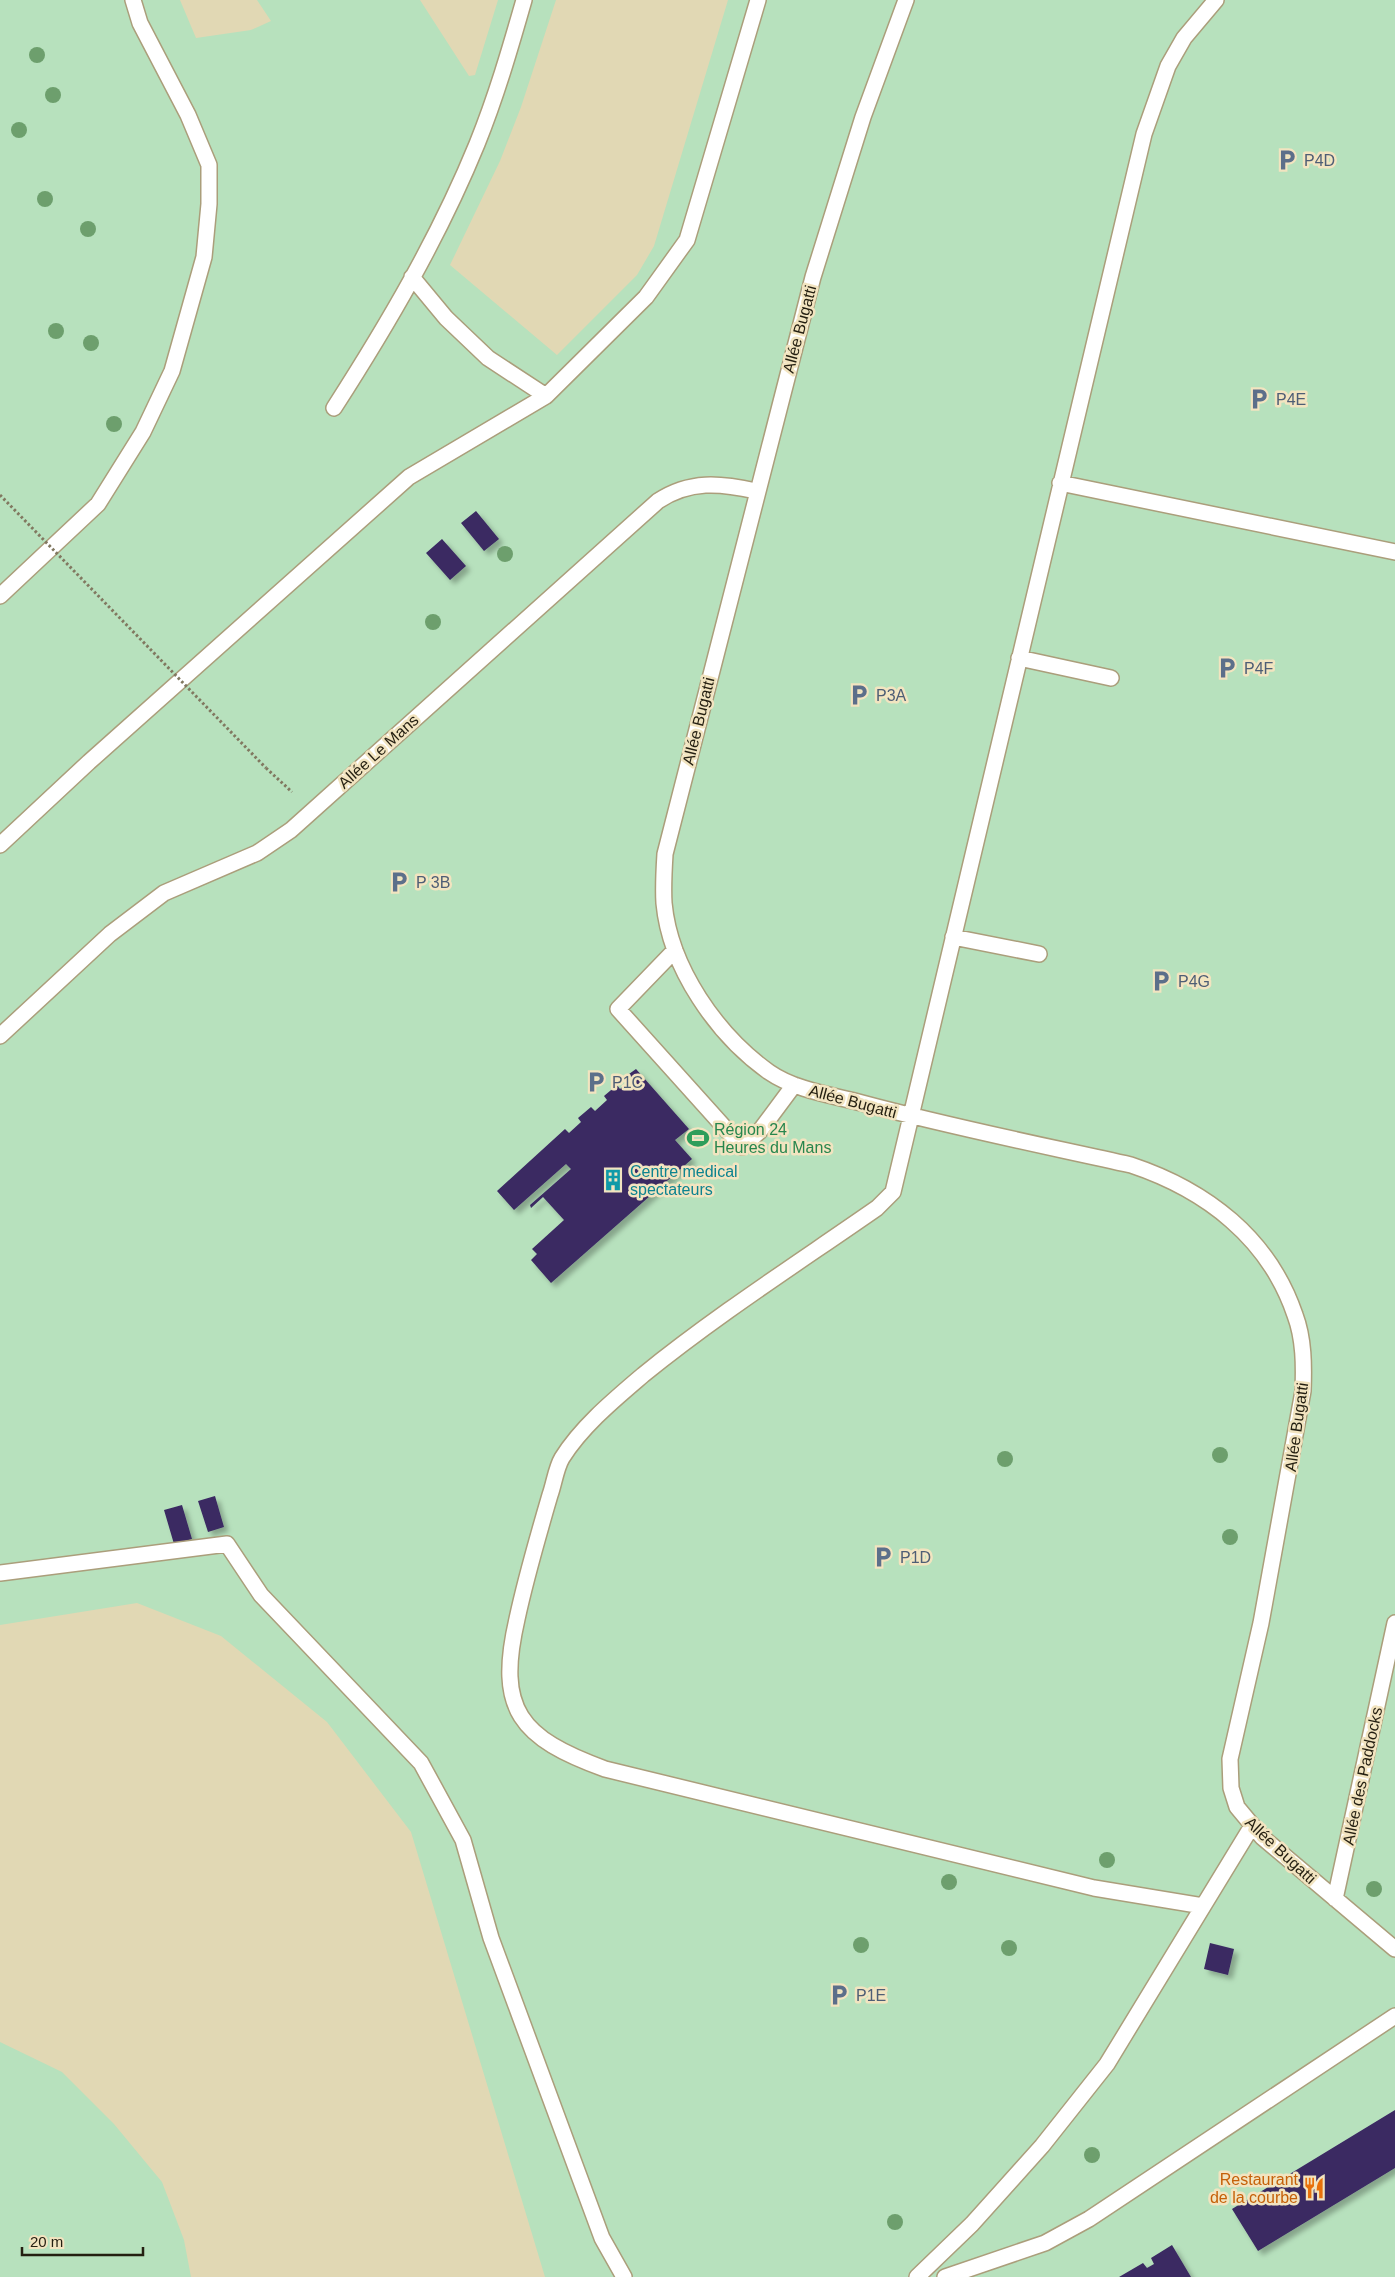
<svg xmlns="http://www.w3.org/2000/svg" width="1395" height="2277" font-family="Arial,sans-serif">
  <style>
    .green { fill: #b7e1bd }
    .sand { fill: #e1d8b4 }
    .building { fill: #3a2962; filter: url(#shadow) }
    .lines { fill: none; stroke-linecap: round; stroke-linejoin: round }
    .lane-casing { stroke: #ab9e7b; stroke-width: 18 }
    .path { stroke: #817860; stroke-width: 3; stroke-dasharray: 2.5 2.5; stroke-linecap: butt }
    .lane { stroke: #fff; stroke-width: 15 }
    .path-bridge { stroke: #817860; stroke-width: 3; stroke-dasharray: 2.5 2.5; stroke-linecap: butt }
    .tree { fill: #6d9f6d }
    .labels { text-anchor: middle; stroke-width: 5; stroke-linejoin: round; paint-order: stroke }
    .service-label { font-size: 16px; fill: #4e5e75; stroke: #f2e4c0; text-anchor: start }
    .street-label { font-size: 16px; fill: #241f11; stroke: #f2e4c0 }
    .leisure-label { font-size: 16px; fill: #27864d; stroke: #f2e4c0; text-anchor: start }
    .culture-label { font-size: 16px; fill: #0d838f; stroke: #f2e4c0; text-anchor: start }
    .food-label { font-size: 16px; fill: #c56008; stroke: #f2e4c0; text-anchor: end }
  </style>
  <defs>
    <filter id="shadow"><feDropShadow dx="4.5" dy="4.5" stdDeviation="2.5" flood-color="#0004"/></filter>
  </defs>
  <rect width="100%" height="100%" fill="#f2e4c0"/>
  <path class="green" d="M0,0H1395V2277H0Z"/>
  <path class="sand" d="M180,0H257L271,21L251,30L196,38Z
    M420,0H498L475,75L469,76Z
    M556,0H728L654,246L637,275L557,355L450,265L500,161L521,107Z
    M137,1603L221,1636L327,1722L411,1832L545,2277H191L184,2240L162,2182L114,2124L62,2072L0,2042V1625Z"/>
  <path class="building" d="M476,511L499,539L484,551L461,523Z
    M442,539L466,566L450,580L426,553Z
    M636,1069L689,1129L675,1140L692,1159L551,1283L531,1260L537,1254L532,1249L564,1220L543,1197L531,1208L530,1205L571,1169L566,1164L514,1210L497,1191L565,1129L569,1133L581,1122L578,1118L591,1107L595,1111L607,1100L604,1096L617,1085L620,1089L632,1078L629,1074Z
    M215,1496L224,1527L208,1532L198,1501Z
    M182,1505L192,1539L174,1544L164,1510Z
    M1210,1943L1234,1949L1228,1975L1204,1969Z
    M1395,2110V2168L1258,2251L1232,2209Z
    M1172,2245L1191,2277H1119L1143,2263L1147,2268L1154,2264L1151,2258Z"/>
  <g class="lines">
    <g class="lane-casing">
      <path id="lane" d="M906,0L863,117L813,277L665,854C664,870 663,887 664,903C670,968 717,1035 769,1072C795,1090 831,1095 862,1103C951,1127 1041,1145 1131,1165C1206,1190 1269,1238 1295,1315C1304,1339 1304,1366 1303,1391L1261,1623L1230,1759L1231,1788L1237,1807L1262,1837L1395,1949
        M412,277L446,318L488,358L546,396
        M334,408C388,324 439,237 477,144C496,97 510,49 524,0
        M1060,483L1395,552
        M0,596L98,504L143,432L172,371L204,257L209,204V165L188,115L140,23L133,0
        M1019,658L1111,678
        M0,845L89,762L409,477L546,396L646,297L687,240L758,0
        M953,937L1039,954
        M675,950L618,1009L742,1147L759,1132L794,1085
        M0,1036L110,934L164,893L257,853L291,830L658,501C690,480 720,483 756,491
        M0,1573L227,1544L261,1595L421,1763L463,1840L491,1938L602,2238L624,2277
        M1335,1899L1395,1623
        M1203,1906L1094,1888L605,1769C520,1738 496,1710 517,1619C526,1577 538,1536 550,1495C554,1484 556,1468 562,1458C582,1426 615,1399 643,1375C717,1315 798,1263 877,1208L893,1192L1144,134L1168,66L1184,38L1216,0
        M917,2277L972,2224L1042,2146L1107,2064L1252,1826
        M945,2277L1045,2243L1089,2219L1395,2016"/>
    </g>
    <path class="path" d="M266,768L292,792"/>
    <use href="#lane" class="lane"/>
    <path class="path-bridge" d="M0,495L266,768"/>
  </g>
  <g class="tree">
    <circle cx="37" cy="55" r="8"/>
    <circle cx="53" cy="95" r="8"/>
    <circle cx="19" cy="130" r="8"/>
    <circle cx="45" cy="199" r="8"/>
    <circle cx="88" cy="229" r="8"/>
    <circle cx="56" cy="331" r="8"/>
    <circle cx="91" cy="343" r="8"/>
    <circle cx="114" cy="424" r="8"/>
    <circle cx="505" cy="554" r="8"/>
    <circle cx="433" cy="622" r="8"/>
    <circle cx="1220" cy="1455" r="8"/>
    <circle cx="1005" cy="1459" r="8"/>
    <circle cx="1230" cy="1537" r="8"/>
    <circle cx="1107" cy="1860" r="8"/>
    <circle cx="949" cy="1882" r="8"/>
    <circle cx="1374" cy="1889" r="8"/>
    <circle cx="861" cy="1945" r="8"/>
    <circle cx="1009" cy="1948" r="8"/>
    <circle cx="1092" cy="2155" r="8"/>
    <circle cx="895" cy="2222" r="8"/>
  </g>
  <defs>
    <g id="parking-bare" transform="scale(1.725)"><path d="M-3.5-5.5H1a3.5 3.5 0 0 1 0 7H-1V5.5H-3.5ZM-1-3.4V-.6H.8a1.4 1.4 0 0 0 0-2.8Z" fill="#5c6f8a" stroke="#f2e4c0" stroke-width="2.5" paint-order="stroke"/></g>
    <g id="stadium-bare" transform="scale(1.725)"><path d="M0-5a6.5 5 0 1 0 0 10a6.5 5 0 1 0 0-10ZM-3.5-1.8h7v3.6h-7Z" fill="#2e9e5b" stroke="#f2e4c0" stroke-width="2.5" paint-order="stroke"/></g>
    <g id="building-bare" transform="scale(1.725)"><path d="M-4-6H4V6H1V3H-1V6H-4ZM-2.5-4.3h1.7v1.8h-1.7ZM.8-4.3h1.7v1.8H.8ZM-2.5-1h1.7V.8h-1.7ZM.8-1h1.7V.8H.8Z" fill="#0f9aa8" stroke="#f2e4c0" stroke-width="2.5" paint-order="stroke"/></g>
    <g id="restaurant-bare" transform="scale(1.725)"><path d="M-5-6h1v4h1v-4h1v4h1v-4h1v5L-1.5 .5V6h-2V.5L-5-1ZM5-6V6H3V1.5H1.5Q1.5-4 5-6Z" fill="#e8710a" stroke="#f2e4c0" stroke-width="2.5" paint-order="stroke"/></g>
  </defs>
  <g fill-rule="evenodd">
    <use href="#parking-bare" x="1287" y="160"/>
    <use href="#parking-bare" x="1259" y="399"/>
    <use href="#parking-bare" x="1227" y="668"/>
    <use href="#parking-bare" x="859" y="695"/>
    <use href="#parking-bare" x="399" y="882"/>
    <use href="#parking-bare" x="1161" y="981"/>
    <use href="#parking-bare" x="596" y="1082"/>
    <use href="#stadium-bare" x="698" y="1138"/>
    <use href="#building-bare" x="613" y="1180"/>
    <use href="#parking-bare" x="883" y="1557"/>
    <use href="#parking-bare" x="839" y="1995"/>
    <use href="#restaurant-bare" x="1314" y="2188"/>
  </g>
  <g class="labels">
    <g class="service-label">
      <text x="1304" y="166">P4D</text>
      <text x="1276" y="405">P4E</text>
      <text x="1244" y="674">P4F</text>
      <text x="876" y="701">P3A</text>
      <text x="416" y="888">P 3B</text>
      <text x="1178" y="987">P4G</text>
      <text x="612" y="1088">P1C</text>
      <text x="900" y="1563">P1D</text>
      <text x="856" y="2001">P1E</text>
    </g>
    <g class="street-label">
      <text transform="translate(799 329) rotate(-75)" y="6">Allée Bugatti</text>
      <text transform="translate(698 721) rotate(-76)" y="6">Allée Bugatti</text>
      <text transform="translate(378 751) rotate(-42)" y="6">Allée Le Mans</text>
      <text transform="translate(853 1101) rotate(15)" y="6">Allée Bugatti</text>
      <text transform="translate(1296 1427) rotate(-82)" y="6">Allée Bugatti</text>
      <text transform="translate(1362 1776) rotate(-78)" y="6">Allée des Paddocks</text>
      <text transform="translate(1281 1850) rotate(43)" y="6">Allée Bugatti</text>
    </g>
    <g class="leisure-label">
      <text x="714" y="1135">Région 24<tspan x="714" dy="18">Heures du Mans</tspan></text>
    </g>
    <g class="culture-label">
      <text x="630" y="1177">Centre medical<tspan x="630" dy="18">spectateurs</tspan></text>
    </g>
    <g class="food-label">
      <text x="1298" y="2185">Restaurant<tspan x="1298" dy="18">de la courbe</tspan></text>
    </g>
  </g>
  <path d="M22 2247v8h121v-8" fill="none" stroke="#241f11" stroke-width="2.5"/>
  <text x="30" y="2247" font-size="15" fill="#241f11" stroke="#f2e4c0" stroke-width="4" paint-order="stroke">20 m</text>
</svg>
